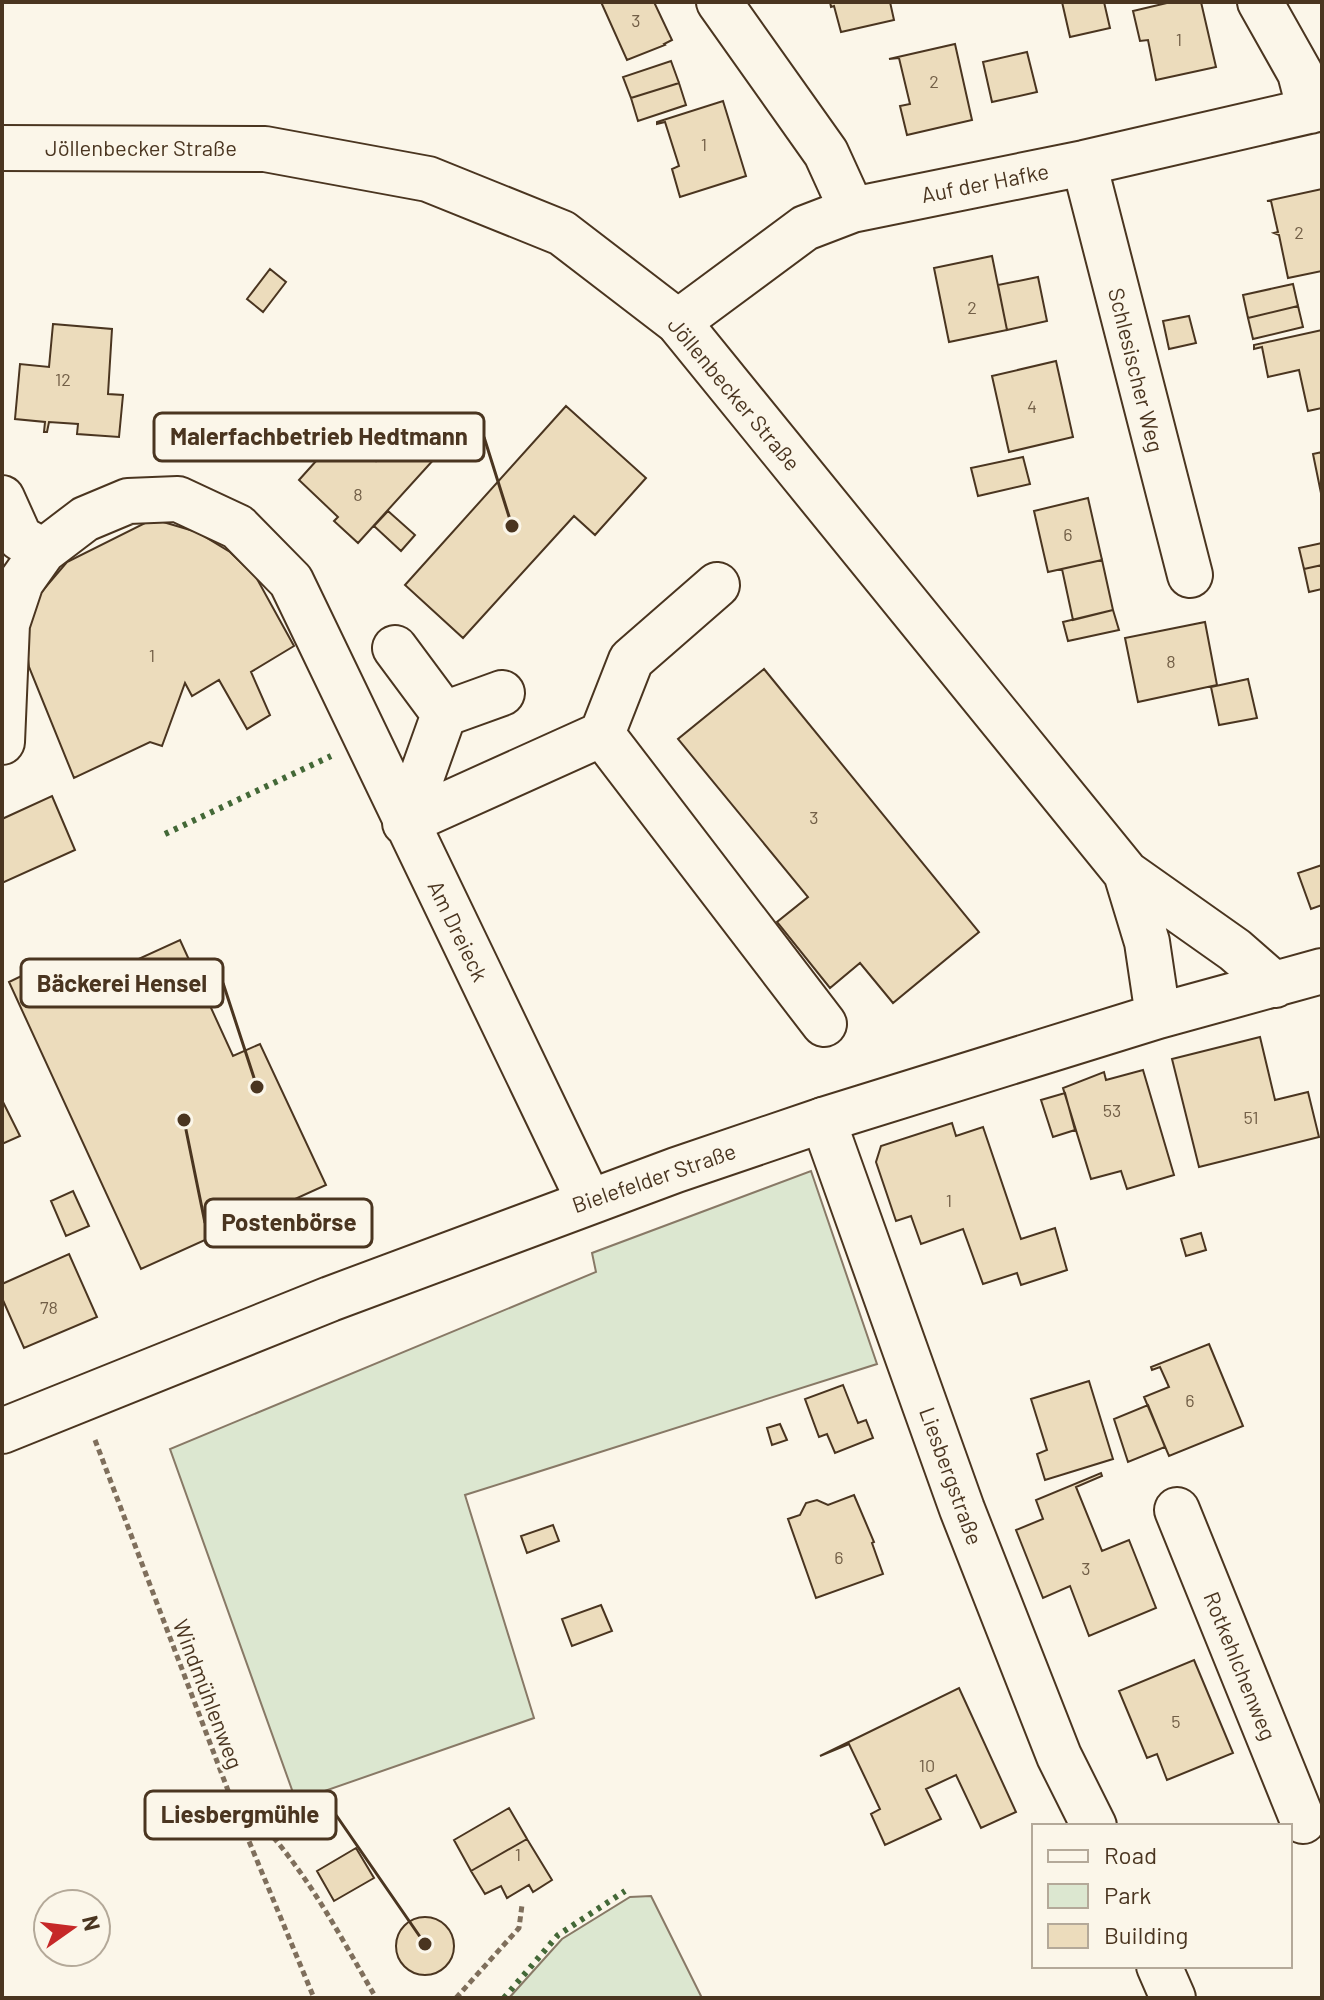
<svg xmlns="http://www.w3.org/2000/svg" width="1324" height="2000" font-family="Barlow,sans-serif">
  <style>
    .green { fill: #dce7d0; stroke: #887966; stroke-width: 2 }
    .building { fill: #ecdcbc; stroke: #4a3520; stroke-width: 2 }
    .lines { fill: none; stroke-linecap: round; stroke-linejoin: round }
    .minor-casing { stroke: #4a3520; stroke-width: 48 }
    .major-casing { stroke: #4a3520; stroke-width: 48 }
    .path { stroke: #7f6f5c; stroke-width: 5; stroke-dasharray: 6 4; stroke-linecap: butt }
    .minor { stroke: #fbf6e9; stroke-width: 44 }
    .major { stroke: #fbf6e9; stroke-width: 44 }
    .hedge { stroke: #436837; stroke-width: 6; stroke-dasharray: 4 6; stroke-linecap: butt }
    .labels { text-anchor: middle; stroke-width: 6; stroke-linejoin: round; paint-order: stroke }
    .number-label { font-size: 18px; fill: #725f47 }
    .street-label { font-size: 22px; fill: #4a3520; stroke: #fbf6e9 }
    .leader { fill: none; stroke: #4a3520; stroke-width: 3 }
    .callout-dot { fill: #4a3520; stroke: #fbf6e9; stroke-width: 3 }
    .callout { fill: #fbf6e9; stroke: #4a3520; stroke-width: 3 }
    .callout-label { font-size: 24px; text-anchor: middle; font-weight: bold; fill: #4a3520 }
  </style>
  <rect width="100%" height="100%" fill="#fbf6e9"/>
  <path class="green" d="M811,1171L877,1364L465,1495L534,1718L296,1801L170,1449L596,1272L592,1253Z
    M651,1896L702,1998H509L562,1939L630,1897Z"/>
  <path class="building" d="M601,2H654L672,40L664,44L665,45L627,60Z
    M830,2H890L894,20L841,32L834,6L831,7Z
    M1062,2H1104L1110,28L1070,37Z
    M1171,2H1201L1216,67L1156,80L1148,40L1140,41L1133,11Z
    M955,44L972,120L907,135L900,106L910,104L899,58L889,59Z
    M1027,52L1037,92L992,102L983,62Z
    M671,61L679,83L631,98L623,77Z
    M679,83L686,105L638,121L631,98Z
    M723,101L746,176L680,197L672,169L679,166L665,122L657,124V122Z
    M1322,189V271L1288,278L1279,235L1274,233L1278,232L1271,201H1267Z
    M992,256L1007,330L949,342L934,268Z
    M270,269L286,282L263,312L247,299Z
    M1038,277L1047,321L1007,330L998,285Z
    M1293,284L1298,306L1248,318L1243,295Z
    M1298,306L1303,327L1253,339L1248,318Z
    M1189,316L1196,343L1169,349L1163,321Z
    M53,324L112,329L108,394L123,395L119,437L77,434L78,424L49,422L47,432H44L45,422L15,419L20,364L49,367Z
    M1322,330V408L1308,411L1299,370L1268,377L1262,347L1254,349V345Z
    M1056,361L1073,437L1009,452L992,376Z
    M566,406L646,478L595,535L574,516L463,638L405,585Z
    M406,429L436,457L358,543L334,521L338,517L299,480L343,431L376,461Z
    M1322,452V498L1313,454Z
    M1023,457L1030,484L978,496L971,468Z
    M1088,498L1102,560L1048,572L1034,511Z
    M388,511L415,535L401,551L374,526Z
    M153,519L197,532L230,552L256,577L294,646L251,672L270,715L247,729L219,680L192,696L185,683L162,746L150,742L74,778L29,667L26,643L30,620L38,596L67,562Z
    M1322,543V565L1304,569L1299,548Z
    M1102,560L1113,610L1073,620L1062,569Z
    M1322,565V589L1309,592L1304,569Z
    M1113,610L1119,630L1068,641L1063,622Z
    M1205,622L1217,685L1138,702L1125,638Z
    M764,669L979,932L893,1003L860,963L830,988L777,922L808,897L678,739Z
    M1248,679L1257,718L1219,725L1211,687Z
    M52,796L75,850L2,883V819Z
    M1322,865V905L1311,909L1298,873Z
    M180,940L233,1056L260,1044L326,1185L141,1269L9,982L48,963L62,994Z
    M1260,1037L1275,1100L1308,1092L1319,1137L1199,1167L1172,1059Z
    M1143,1070L1174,1175L1127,1189L1121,1171L1091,1179L1063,1088L1104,1072L1106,1080Z
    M1065,1093L1075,1130L1053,1137L1041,1100Z
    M2,1100L20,1136L2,1144Z
    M952,1123L956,1136L983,1127L1021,1239L1055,1228L1067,1270L1021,1285L1017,1273L983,1284L963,1229L921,1244L911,1216L896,1221L876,1162L881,1146Z
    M73,1191L89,1226L66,1236L51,1201Z
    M1201,1233L1206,1250L1186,1256L1181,1239Z
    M69,1254L97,1317L24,1348L2,1298V1284Z
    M1209,1344L1243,1426L1169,1456L1144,1397L1169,1387L1160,1367L1152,1370L1151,1367Z
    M1089,1381L1113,1459L1045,1480L1037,1454L1047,1450L1031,1399Z
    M843,1385L858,1423L866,1420L873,1438L835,1453L827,1434L819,1437L805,1399Z
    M1148,1405L1165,1447L1128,1462L1114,1419Z
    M780,1424L787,1440L772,1445L767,1428Z
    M1101,1473L1102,1476L1076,1487L1102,1551L1129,1540L1156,1608L1089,1636L1070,1586L1043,1598L1016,1530L1043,1519L1036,1500Z
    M854,1495L874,1542L872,1543L883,1574L816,1598L788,1519L800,1515L806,1503L817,1500L828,1505Z
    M553,1525L559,1541L527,1553L521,1536Z
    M601,1605L612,1631L572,1646L562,1619Z
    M1194,1660L1233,1753L1167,1780L1157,1754L1147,1758L1119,1691Z
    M959,1688L1016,1812L981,1828L956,1775L926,1789L941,1819L885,1845L871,1814L880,1809L849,1744L820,1756Z
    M509,1808L527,1839L471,1871L454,1840Z
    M527,1839L552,1880L533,1892L529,1885L507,1898L501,1886L485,1894L471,1871Z
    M356,1848L374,1878L334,1901L317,1871Z
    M396 1946a29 29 0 1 1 58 0a29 29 0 1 1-58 0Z"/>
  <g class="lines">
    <g class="minor-casing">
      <path id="minor" d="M719,2L826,153L852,210
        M1260,2L1300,73L1310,111
        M1084,163L1190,575
        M678,322L805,228L852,210L1084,163L1322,108
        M2,498L20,538L43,551
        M395,648L444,714L405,823
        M444,714L502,693
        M602,734L631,660L717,585
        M2,742L7,624L21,582L43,551L85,519L128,501L178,499L238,527L291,581L589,1201
        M405,823L602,734L824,1024
        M823,1120L962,1509L1059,1756L1094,1826
        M1177,1510L1303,1821
        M1159,1966L1173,1998"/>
    </g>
    <g class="major-casing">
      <path id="major" d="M2,148L265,149L428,179L562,233L678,322L1126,873L1235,950L1275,985
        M1126,873L1147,942L1158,1016
        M2,1431L330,1299L676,1170L823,1120L1158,1016L1322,971"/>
    </g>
    <path class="path" d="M95,1440L229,1793L314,1998
      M231,1795C295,1848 335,1927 376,1998
      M456,1998L519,1928L522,1905"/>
    <use href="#minor" class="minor"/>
    <use href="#major" class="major"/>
    <path class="hedge" d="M165,834L331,756
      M504,1998L558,1935L625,1891"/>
  </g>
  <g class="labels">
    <g class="number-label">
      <text x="636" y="27">3</text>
      <text x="1179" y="46">1</text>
      <text x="934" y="88">2</text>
      <text x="704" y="151">1</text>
      <text x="1299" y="239">2</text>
      <text x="972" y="314">2</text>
      <text x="63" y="386">12</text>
      <text x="1032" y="413">4</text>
      <text x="358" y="501">8</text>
      <text x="1068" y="541">6</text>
      <text x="152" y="662">1</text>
      <text x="1171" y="668">8</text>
      <text x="814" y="824">3</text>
      <text x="1112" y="1117">53</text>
      <text x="1251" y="1124">51</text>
      <text x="949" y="1207">1</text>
      <text x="49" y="1314">78</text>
      <text x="1190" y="1407">6</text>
      <text x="839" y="1564">6</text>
      <text x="1086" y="1575">3</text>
      <text x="1176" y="1728">5</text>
      <text x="927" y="1772">10</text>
      <text x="518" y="1861">1</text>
    </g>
    <g class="street-label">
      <text x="141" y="156">Jöllenbecker Straße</text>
      <text transform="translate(985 183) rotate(-11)" y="8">Auf der Hafke</text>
      <text transform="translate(1136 370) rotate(76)" y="8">Schlesischer Weg</text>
      <text transform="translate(734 394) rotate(50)" y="8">Jöllenbecker Straße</text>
      <text transform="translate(458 931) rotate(64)" y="8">Am Dreieck</text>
      <text transform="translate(654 1178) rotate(-19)" y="8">Bielefelder Straße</text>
      <text transform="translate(951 1476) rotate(70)" y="8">Liesbergstraße</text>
      <text transform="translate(1240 1666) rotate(68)" y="8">Rotkehlchenweg</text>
      <text transform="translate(208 1694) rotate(69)" y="8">Windmühlenweg</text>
    </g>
  </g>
  <path class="leader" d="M512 526L484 437M257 1087L223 983M184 1120L205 1223M425 1944L336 1815"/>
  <g class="callout-dot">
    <circle cx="512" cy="526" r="8"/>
    <circle cx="257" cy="1087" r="8"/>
    <circle cx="184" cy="1120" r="8"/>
    <circle cx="425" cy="1944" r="8"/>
  </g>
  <g class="callout">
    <rect x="154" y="413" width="330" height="48" rx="8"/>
    <rect x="21" y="959" width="202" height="48" rx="8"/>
    <rect x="205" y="1199" width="167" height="48" rx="8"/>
    <rect x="145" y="1791" width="191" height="48" rx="8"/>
  </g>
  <g class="callout-label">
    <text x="319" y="445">Malerfachbetrieb Hedtmann</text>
    <text x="122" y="992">Bäckerei Hensel</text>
    <text x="289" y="1231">Postenbörse</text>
    <text x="240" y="1823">Liesbergmühle</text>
  </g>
  <rect width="1324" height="2000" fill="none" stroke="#4a3520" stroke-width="8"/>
  <rect x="1032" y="1824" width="260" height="144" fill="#fbf6e9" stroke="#b4a999" stroke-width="2"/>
  <rect x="1048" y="1850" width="40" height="12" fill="#fbf6e9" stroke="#b4a999" stroke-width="2"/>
  <text x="1104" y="1864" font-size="24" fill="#4a3520">Road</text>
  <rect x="1048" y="1884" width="40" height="24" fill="#dce7d0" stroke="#b4a999" stroke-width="2"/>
  <text x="1104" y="1904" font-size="24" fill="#4a3520">Park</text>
  <rect x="1048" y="1924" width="40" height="24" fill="#ecdcbc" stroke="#b4a999" stroke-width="2"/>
  <text x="1104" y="1944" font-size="24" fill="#4a3520">Building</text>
  <g transform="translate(72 1928) rotate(76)"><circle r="38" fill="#fbf6e9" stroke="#b4a999" stroke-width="2"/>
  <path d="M0-6L14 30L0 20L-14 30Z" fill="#c62828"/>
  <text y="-12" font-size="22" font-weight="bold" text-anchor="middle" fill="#4a3520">N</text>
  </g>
</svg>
